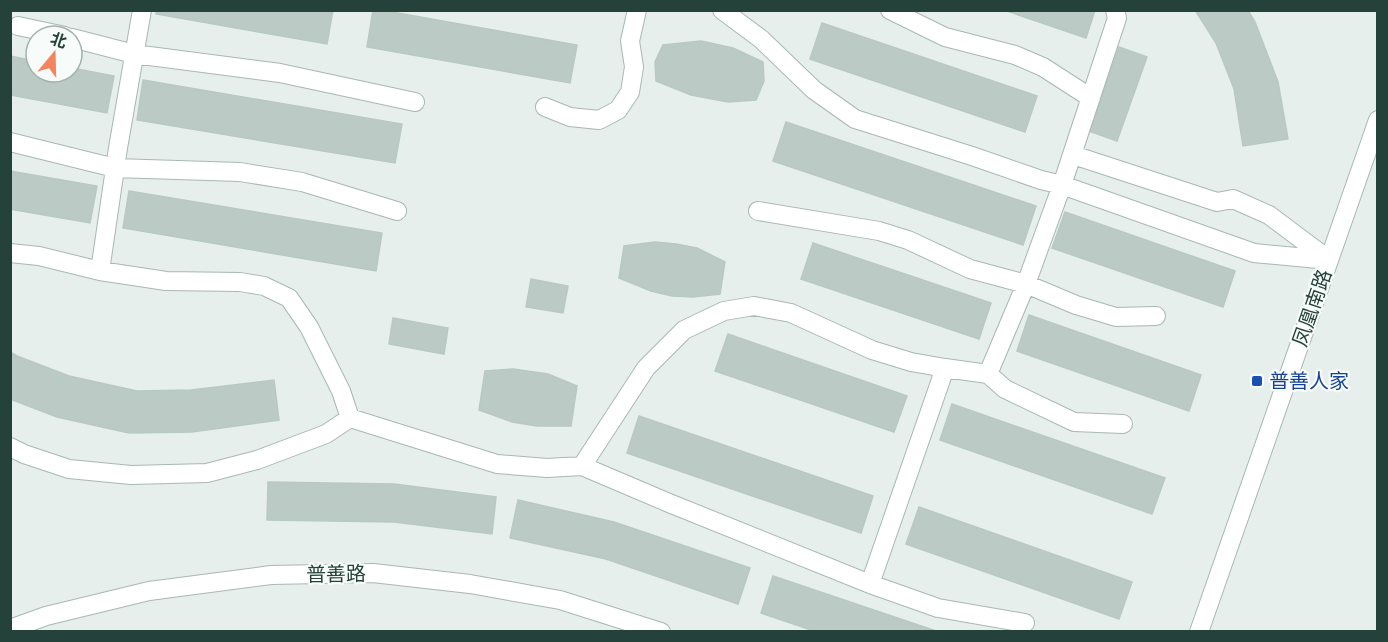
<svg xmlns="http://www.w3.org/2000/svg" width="1388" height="642" font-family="Helvetica,'Noto Sans SC',sans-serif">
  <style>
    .building { fill: #bbcac4; stroke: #b8c9c2; stroke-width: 1.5 }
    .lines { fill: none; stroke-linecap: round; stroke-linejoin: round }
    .minor-casing { stroke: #a8b8b2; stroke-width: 20 }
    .minor { stroke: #fff; stroke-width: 18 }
    .transit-dot { fill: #1a4fb4; stroke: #f7fbf9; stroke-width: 2 }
    .labels { text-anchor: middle; stroke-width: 4.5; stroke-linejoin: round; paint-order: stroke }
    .street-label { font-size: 20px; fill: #24423a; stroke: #f7fbf9 }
    .transit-label { font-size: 20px; fill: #164399; stroke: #f7fbf9; text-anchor: start }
  </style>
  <rect width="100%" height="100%" fill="#e6efeb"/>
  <path class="building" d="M157,10H333L327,44L156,14Z
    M373,10H381L577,45L570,83L367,47Z
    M1004,10H1095L1086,38Z
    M1195,10H1248L1255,22L1278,82L1288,139L1243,146L1234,89L1216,43Z
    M822,23L1037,96L1025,132L810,59Z
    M701,41L733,48L763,62L764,81L756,100L728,102L691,95L656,81L655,62L663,45Z
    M1119,47L1147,57L1117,141L1089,131Z
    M10,56L36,61V72H72V68L114,76L107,113L10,95Z
    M143,80L402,124L395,163L137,120Z
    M786,122L1036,206L1023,245L773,161Z
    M10,171L97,186L90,223L10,209Z
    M129,191L382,233L376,271L123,228Z
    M1065,212L1235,271L1223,307L1052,248Z
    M655,242L676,244L697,248L725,262L720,294L693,297L672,296L651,291L619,278L624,246Z
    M813,243L991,303L979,339L801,279Z
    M531,279L568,286L563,313L526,307Z
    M1029,315L1201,375L1189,411L1017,351Z
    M393,318L448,328L444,354L389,344Z
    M728,334L907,396L894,432L715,371Z
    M10,352L17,356L69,376L137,391L191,390L274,380L279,420L192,432L129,433L57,417L10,399Z
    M513,369L548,374L577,386L571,426H537L512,422L479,410L485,371Z
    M952,404L1165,478L1152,514L940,440Z
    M639,416L873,496L861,533L627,453Z
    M268,482L394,484L496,497L492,534L394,522L267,520Z
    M518,500L614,522L750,568L738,604L606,559L510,538Z
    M919,507L1132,582L1119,619L906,544Z
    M773,576L939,632H817L761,613Z"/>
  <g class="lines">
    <g class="minor-casing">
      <path id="minor" d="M722,10L761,39L814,90L855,119L972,156L1041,180L1062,185L1254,253L1329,260L1269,215L1233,199L1217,202L1073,155
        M890,10L945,37L1015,55L1043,67L1091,98
        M18,26L65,36
        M72,38L134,54L280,73L415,102
        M545,107L570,117L599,120L618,110L630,92L634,67L630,41L637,10
        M10,142L115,168L240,172L302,182L397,211
        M758,211L879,231L908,240L970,269L1026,284L1076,305L1116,317L1156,316
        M10,253L39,256L100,271L166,281L240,282L264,286L289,298L309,327L341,391L350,418
        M100,271L118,148L142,10
        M988,374L1026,284L1062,185L1117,18L1115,10
        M10,447L24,454L69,469L131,475L207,473L257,460L326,434L350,418L497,464L547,468L582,466L669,503L870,584L938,608L1025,623
        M582,466L646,368L684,330L724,311L754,306L791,313L872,350L911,362L945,368
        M870,584L945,368L988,374L1005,389L1074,422L1123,424
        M10,629L46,616L149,591L271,575L373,573L470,584L560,600L661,632
        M1199,632L1378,120"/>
    </g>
    <use href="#minor" class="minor"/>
  </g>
  <rect class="transit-dot" x="1251" y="375" width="12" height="12" rx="3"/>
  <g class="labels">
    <g class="street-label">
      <text transform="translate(1312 308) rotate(-71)" y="7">凤凰南路</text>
      <text transform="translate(336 574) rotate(-1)" y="7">普善路</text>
    </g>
    <g class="transit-label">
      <text x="1269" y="388">普善人家</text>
    </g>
  </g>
  <rect width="1388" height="642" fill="none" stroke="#24423a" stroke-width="24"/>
  <g transform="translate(54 54) rotate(19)"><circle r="28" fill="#f7fbf9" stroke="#a3b1ad" stroke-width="1.5"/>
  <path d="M0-4.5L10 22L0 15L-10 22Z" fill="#f4845f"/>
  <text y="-9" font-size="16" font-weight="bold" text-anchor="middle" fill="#24423a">北</text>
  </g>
</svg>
